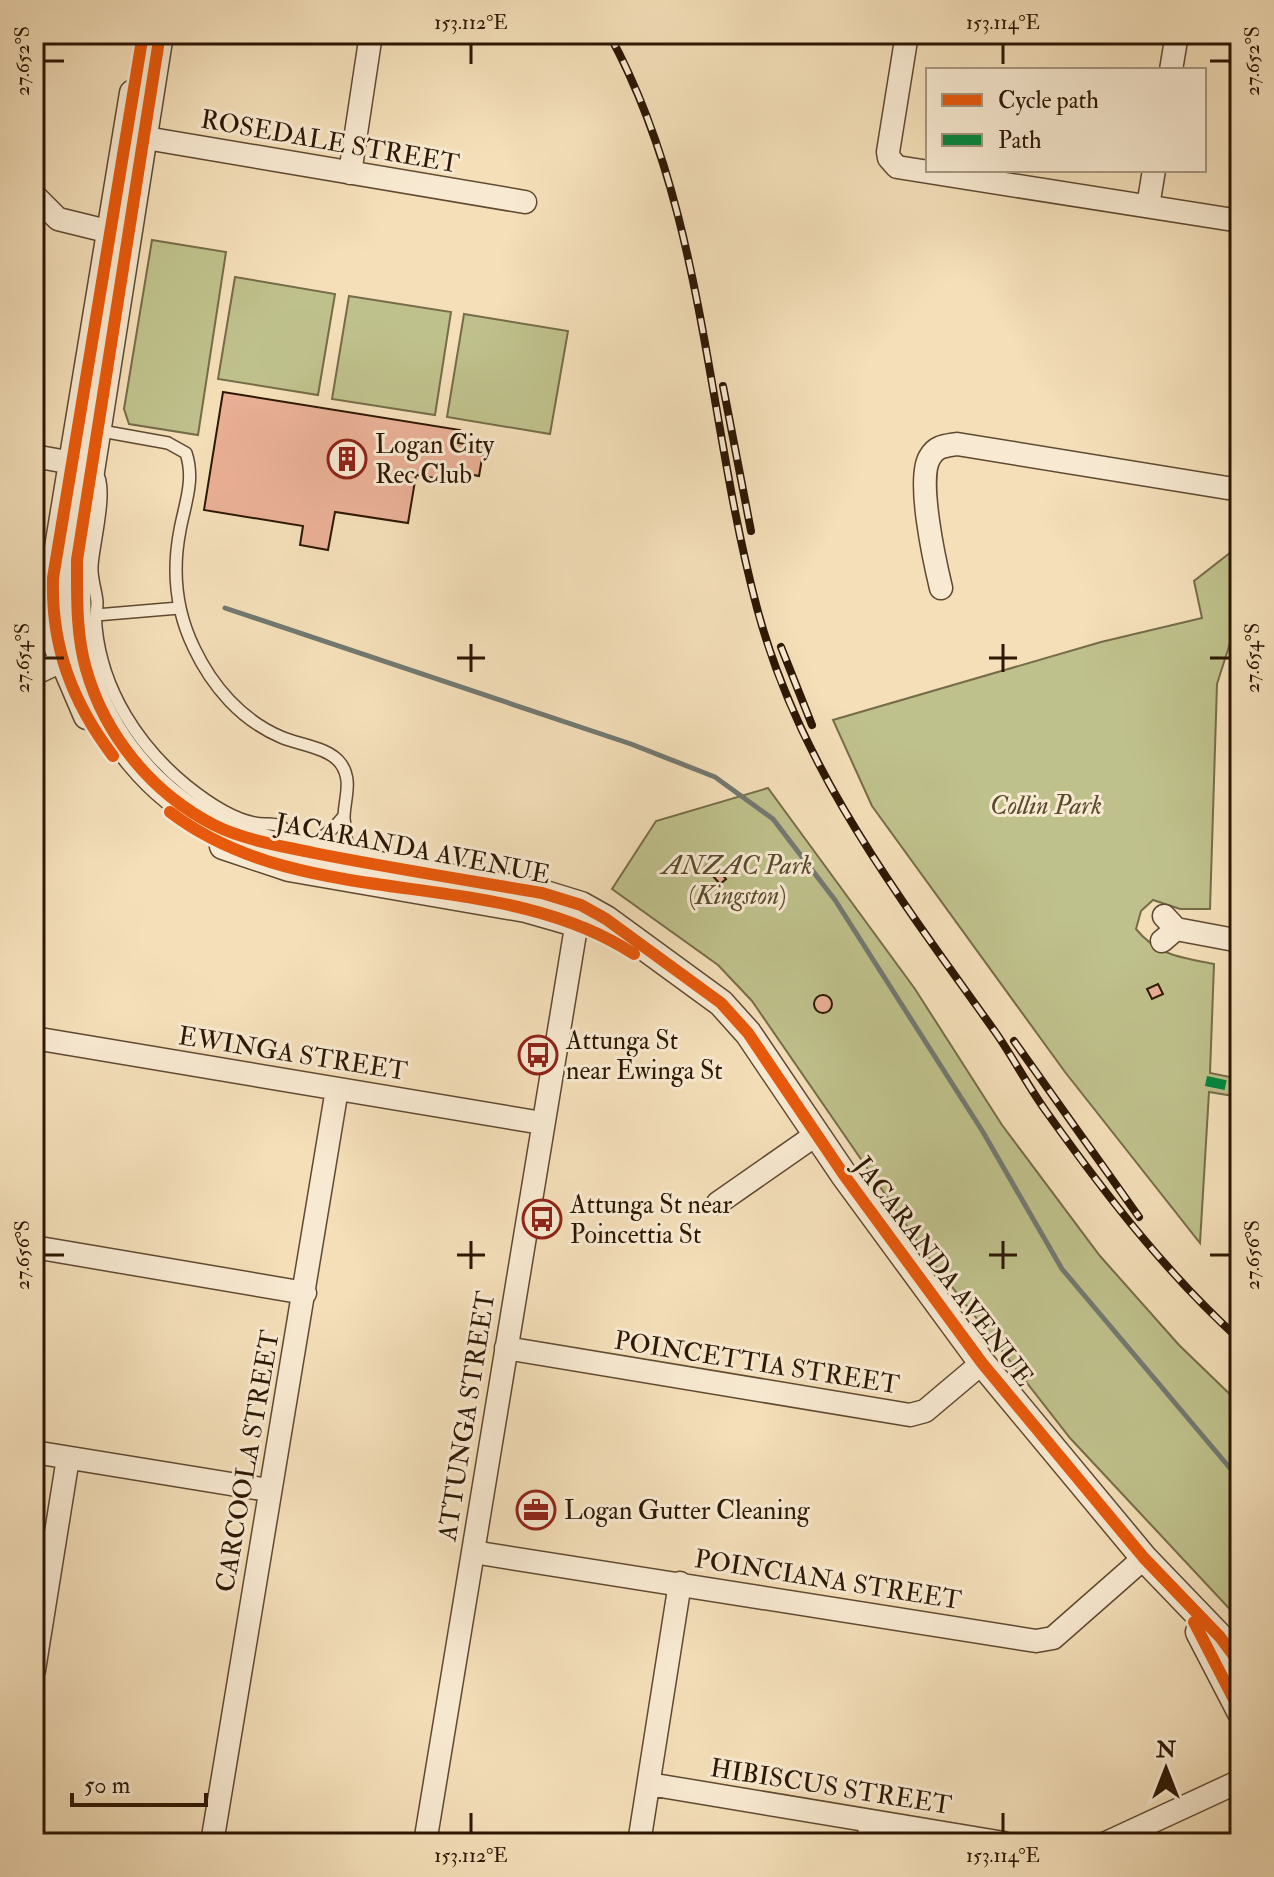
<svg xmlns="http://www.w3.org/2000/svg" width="1274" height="1877" font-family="'IM FELL Double Pica',serif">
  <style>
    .green { fill: #bfc18c; stroke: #766c48; stroke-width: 2 }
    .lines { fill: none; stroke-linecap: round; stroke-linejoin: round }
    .stream { stroke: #727971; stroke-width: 5 }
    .building { fill: #eab096; stroke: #2d1703; stroke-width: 2 }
    .service-casing { stroke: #5f4930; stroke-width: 14 }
    .minor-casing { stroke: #5f4930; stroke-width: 25 }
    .tertiary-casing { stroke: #5f4930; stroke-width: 29 }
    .service { stroke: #f8ead2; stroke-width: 11 }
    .minor { stroke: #f8ead2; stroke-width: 22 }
    .tertiary { stroke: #f8ead2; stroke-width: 26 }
    .rail-casing { stroke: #2d1703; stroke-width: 8 }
    .rail { stroke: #f8ead2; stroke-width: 5; stroke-dasharray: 15; stroke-linecap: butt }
    .quiet { stroke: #00873e; stroke-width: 10; stroke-dasharray: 20 10; stroke-linecap: butt }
    .cycleway-casing { stroke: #f8ead2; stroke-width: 17 }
    .cycleway { stroke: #e8590c; stroke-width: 12 }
    .ticks { fill: none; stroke: #2d1703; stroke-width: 3 }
    .labels { text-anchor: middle; stroke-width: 6; stroke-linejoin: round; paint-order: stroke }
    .street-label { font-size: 26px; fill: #2d1703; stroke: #f8ead2 }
    .poi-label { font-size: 26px; fill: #2d1703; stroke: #f8ead2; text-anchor: start }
    .park-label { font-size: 26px; font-style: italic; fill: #594a2c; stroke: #f8ead2 }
    .neatline { fill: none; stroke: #2d1703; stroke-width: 3 }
    .ticks-label { font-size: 20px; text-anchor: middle; fill: #2d1703 }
  </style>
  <rect width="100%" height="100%" fill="#f4dfb9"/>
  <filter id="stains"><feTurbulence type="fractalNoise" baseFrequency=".0025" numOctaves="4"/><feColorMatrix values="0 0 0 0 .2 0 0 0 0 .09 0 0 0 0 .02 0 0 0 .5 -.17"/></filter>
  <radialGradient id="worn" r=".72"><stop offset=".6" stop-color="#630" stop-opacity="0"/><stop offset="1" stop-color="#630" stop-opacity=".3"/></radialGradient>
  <path class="green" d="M152,240L226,252L198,435L129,424L124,409Z
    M235,277L335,294L318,395L218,379Z
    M349,296L451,312L435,415L332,399Z
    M464,314L568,331L550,434L447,417Z
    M1240,545V612L1217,684L1210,909H1180L1153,900L1141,911L1136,929C1157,955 1182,958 1214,964L1210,1073L1240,1079V1097L1209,1092L1200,1243L1065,1072L872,806L833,720L1101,642L1202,618L1194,581Z
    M768,788L915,989L1002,1125L1100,1256L1179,1345L1240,1404L1238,1618L1070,1438L927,1255L752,1001L718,965L612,889L656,821Z"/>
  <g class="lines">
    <path class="stream" d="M225,608L631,744L715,777L773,819L835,900L983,1132L1062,1269L1240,1480"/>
  </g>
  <path class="building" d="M223,392L460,430L458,443L484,447L479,476L452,471L451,481L416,475L408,523L335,512L328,550L300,545L303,526L204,510Z
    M711,861L726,879L720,884L705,867Z
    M1158,984L1163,994L1152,999L1147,989Z
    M814 1004a9 9 0 1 1 18 0a9 9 0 1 1-18 0Z"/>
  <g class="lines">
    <g class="service-casing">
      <path id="service" d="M96,430L168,443L186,453C195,480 185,503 180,530C172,571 175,609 194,648C212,686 241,720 281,737C299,745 329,747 341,764C353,781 344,800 344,818C345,831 347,846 350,860
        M96,472C109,486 93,545 92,566C91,578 96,590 97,602C97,610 95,619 96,627C102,690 138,746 187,786C207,802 240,825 267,824C284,823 286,833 299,839C318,847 334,828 344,816
        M96,615L179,608"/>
    </g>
    <g class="minor-casing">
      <path id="minor" d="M907,34L888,152L889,158L897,167L1240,221
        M1171,70L1177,34
        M128,135L525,202
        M350,173L371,34
        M34,195L58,219L127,236
        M1148,206L1154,170
        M34,456L89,466
        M941,588C935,563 916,478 930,457C936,446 945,446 957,444L1240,490
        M34,674L76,654
        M1176,929L1240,941
        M1162,941L1176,929L1164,916
        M34,1038L542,1123
        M718,1203L817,1134
        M34,1247L305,1293
        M506,1348L910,1415L925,1411L982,1363
        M34,1452L268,1490
        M473,1552L1036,1641L1053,1638L1144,1558
        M34,1670L68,1458
        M649,1784L1004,1843
        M212,1843L337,1089
        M425,1843L579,909
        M639,1843L680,1583
        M868,1843L871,1821
        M1106,1843L1240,1781"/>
    </g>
    <g class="tertiary-casing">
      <path id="tertiary" d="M160,34L77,560C77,596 76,634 86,669C105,736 152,793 214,825C244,840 281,846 314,853C390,868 466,880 542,893L581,905L606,919L721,1003L748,1033L844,1175L982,1363L1144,1558L1220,1637L1240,1664
        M87,716L57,646L53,578L133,93
        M223,846L289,868L526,909L582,925
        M1199,1632L1240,1711"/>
    </g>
    <use href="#service" class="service"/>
    <use href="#minor" class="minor"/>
    <use href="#tertiary" class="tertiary"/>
    <g class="rail-casing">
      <path id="rail" d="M609,34C705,210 706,417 757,608C800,770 900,898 996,1033C1014,1059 1029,1088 1048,1114C1106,1195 1166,1273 1240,1340
        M723,386L751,531
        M781,647L812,725
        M1014,1041L1139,1217"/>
    </g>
    <use href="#rail" class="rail"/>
    <path class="quiet" d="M1206,1081L1240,1088"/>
    <g class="cycleway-casing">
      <path id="cycleway" d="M160,34L77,560C77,596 76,634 86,669C105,736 152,793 214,825C244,840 281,846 314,853C390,868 466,880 542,893L581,905L606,919L721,1003L748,1033L844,1175L982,1363L1144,1558L1220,1637L1240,1664
        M113,756C72,702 51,646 53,578L143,34
        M170,812C305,915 495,863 634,954
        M1194,1622L1240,1711"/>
    </g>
    <use href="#cycleway" class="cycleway"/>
  </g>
  <path class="ticks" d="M471,44V64M1003,44V64M44,61H64M1210,61H1230M471,644V672M1003,644V672M44,658H64M457,658H485M989,658H1017M1210,658H1230M471,1241V1269M1003,1241V1269M44,1255H64M457,1255H485M989,1255H1017M1210,1255H1230M471,1813V1833M1003,1813V1833"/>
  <defs>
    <g id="building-ring" transform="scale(2)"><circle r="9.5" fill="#f8ead2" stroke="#8f2418" stroke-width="1.5"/><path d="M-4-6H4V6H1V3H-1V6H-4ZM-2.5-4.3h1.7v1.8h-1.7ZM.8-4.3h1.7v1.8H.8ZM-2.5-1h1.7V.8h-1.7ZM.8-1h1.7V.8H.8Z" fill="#8f2418"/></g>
    <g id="bus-ring" transform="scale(2)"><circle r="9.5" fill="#f8ead2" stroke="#8f2418" stroke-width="1.5"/><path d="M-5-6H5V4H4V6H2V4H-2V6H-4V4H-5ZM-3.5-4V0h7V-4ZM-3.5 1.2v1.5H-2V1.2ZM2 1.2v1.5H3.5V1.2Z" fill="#8f2418"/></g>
    <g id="office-ring" transform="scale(2)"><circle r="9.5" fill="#f8ead2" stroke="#8f2418" stroke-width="1.5"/><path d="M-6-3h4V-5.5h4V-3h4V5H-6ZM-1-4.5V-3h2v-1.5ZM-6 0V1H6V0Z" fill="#8f2418"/></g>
  </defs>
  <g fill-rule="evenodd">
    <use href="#building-ring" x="347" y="459"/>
    <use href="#bus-ring" x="538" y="1055"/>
    <use href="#bus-ring" x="542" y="1219"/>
    <use href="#office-ring" x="536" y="1510"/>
  </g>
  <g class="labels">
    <g class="street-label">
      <text transform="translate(330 141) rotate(10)" y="9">ROSEDALE STREET</text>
      <text transform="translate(413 848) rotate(11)" y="9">JACARANDA AVENUE</text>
      <text transform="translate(293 1053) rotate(9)" y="9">EWINGA STREET</text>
      <text transform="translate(944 1271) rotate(53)" y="9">JACARANDA AVENUE</text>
      <text transform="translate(757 1362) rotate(9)" y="9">POINCETTIA STREET</text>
      <text transform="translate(466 1416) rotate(-81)" y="9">ATTUNGA STREET</text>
      <text transform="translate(247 1461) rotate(-80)" y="9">CARCOOLA STREET</text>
      <text transform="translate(828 1579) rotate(9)" y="9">POINCIANA STREET</text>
      <text transform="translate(831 1786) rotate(9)" y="9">HIBISCUS STREET</text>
    </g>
    <g class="poi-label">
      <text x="375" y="453">Logan City<tspan x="375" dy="30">Rec Club</tspan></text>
      <text x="566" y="1049">Attunga St<tspan x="566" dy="30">near Ewinga St</tspan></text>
      <text x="570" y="1213">Attunga St near<tspan x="570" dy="30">Poincettia St</tspan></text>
      <text x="564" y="1519">Logan Gutter Cleaning</text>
    </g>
    <g class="park-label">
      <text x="1046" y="814">Collin Park</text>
      <text x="737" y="874">ANZAC Park<tspan x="737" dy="30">(Kingston)</tspan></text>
    </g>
  </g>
  <rect width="1274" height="1877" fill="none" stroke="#f4dfb9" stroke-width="88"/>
  <rect x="926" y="68" width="280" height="104" fill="#f8ead2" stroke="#a7967f" stroke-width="2"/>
  <rect x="942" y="94" width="40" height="12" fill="#e8590c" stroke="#a7967f" stroke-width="2"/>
  <text x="998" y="108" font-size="24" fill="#2d1703">Cycle path</text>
  <rect x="942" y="134" width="40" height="12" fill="#00873e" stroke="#a7967f" stroke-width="2"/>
  <text x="998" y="148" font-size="24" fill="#2d1703">Path</text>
  <g transform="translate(1166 1769)" stroke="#f8ead2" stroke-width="6" paint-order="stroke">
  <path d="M0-6L14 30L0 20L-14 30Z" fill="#2d1703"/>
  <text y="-12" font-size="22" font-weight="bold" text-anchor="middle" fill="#2d1703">N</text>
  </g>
  <path d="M72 1793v12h134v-12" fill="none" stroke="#2d1703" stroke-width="4"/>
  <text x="84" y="1793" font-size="24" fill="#2d1703" stroke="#f8ead2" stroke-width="6" paint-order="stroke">50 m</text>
  <rect x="44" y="44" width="1186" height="1789" class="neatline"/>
  <g class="ticks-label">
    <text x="471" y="29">153.112°E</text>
    <text x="1003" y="29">153.114°E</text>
    <text transform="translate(22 61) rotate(-90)" y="7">27.652°S</text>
    <text transform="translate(1252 61) rotate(-90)" y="7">27.652°S</text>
    <text transform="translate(22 658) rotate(-90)" y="7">27.654°S</text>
    <text transform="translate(1252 658) rotate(-90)" y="7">27.654°S</text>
    <text transform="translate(22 1255) rotate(-90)" y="7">27.656°S</text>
    <text transform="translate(1252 1255) rotate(-90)" y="7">27.656°S</text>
    <text x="471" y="1862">153.112°E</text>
    <text x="1003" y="1862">153.114°E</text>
  </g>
  <rect width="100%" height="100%" filter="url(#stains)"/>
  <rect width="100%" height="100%" fill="url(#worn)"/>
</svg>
